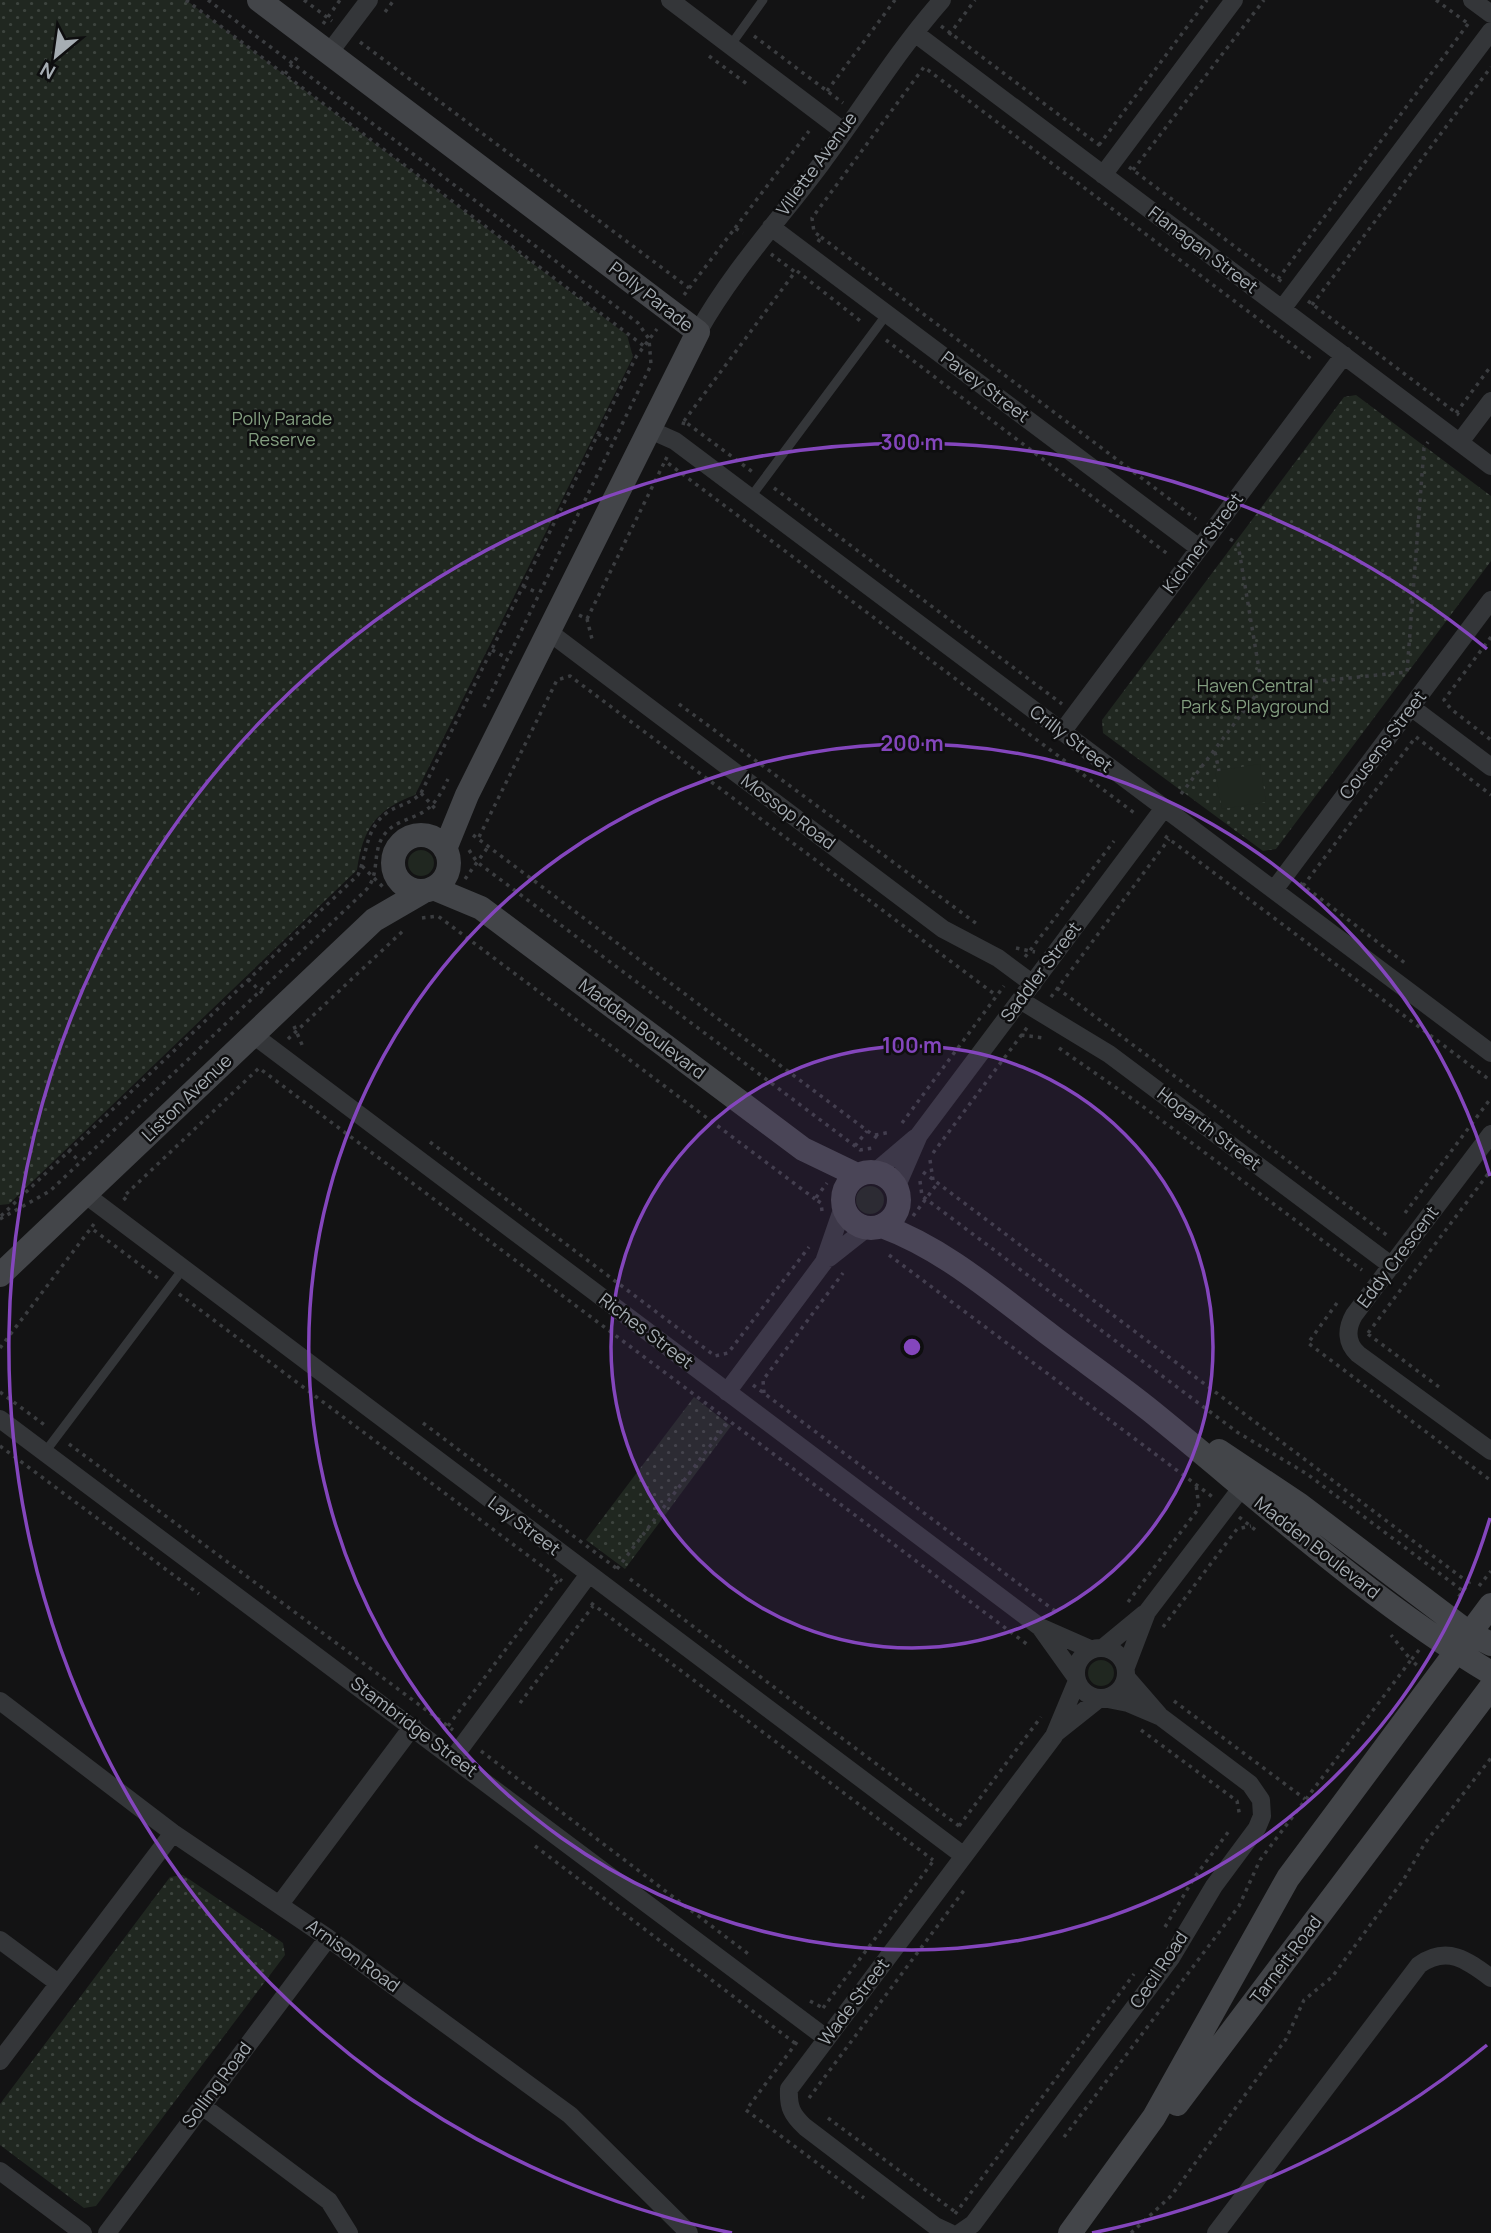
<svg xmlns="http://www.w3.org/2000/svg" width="1491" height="2233" font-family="Manrope,sans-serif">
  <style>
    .grass { fill: url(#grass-dots) }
    .garden { fill: #202720 }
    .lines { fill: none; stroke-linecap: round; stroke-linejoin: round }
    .path { stroke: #3b3d40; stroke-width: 3.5; stroke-dasharray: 3.5 5; stroke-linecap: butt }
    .lane { stroke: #343639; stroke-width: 9 }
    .street { stroke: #343639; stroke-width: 18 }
    .secondary { stroke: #434549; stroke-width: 24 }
    .ring { fill: none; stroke: #8446bd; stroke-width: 3.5 }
    .labels { text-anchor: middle; stroke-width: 5; stroke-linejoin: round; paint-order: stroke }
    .street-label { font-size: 18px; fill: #a6adb3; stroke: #0e0e0f }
    .park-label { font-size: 18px; fill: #829d7f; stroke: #0e0e0f }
    .centre { fill: #8446bd; stroke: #0e0e0f; stroke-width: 3.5 }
    .ring-label { font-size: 21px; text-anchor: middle; font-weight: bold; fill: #8446bd; stroke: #0e0e0f; stroke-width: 5; stroke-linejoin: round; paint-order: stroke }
  </style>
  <defs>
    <pattern id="grass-dots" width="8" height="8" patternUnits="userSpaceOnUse" patternTransform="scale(1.75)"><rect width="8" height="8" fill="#202720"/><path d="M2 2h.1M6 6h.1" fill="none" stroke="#3d443e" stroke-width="1.8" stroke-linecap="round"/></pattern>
  </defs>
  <rect width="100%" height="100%" fill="#131314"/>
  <path class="grass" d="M0,0H186L627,335L633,357L415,795C375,810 363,829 357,870L9,1204L0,1205Z
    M1356,395L1491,496V561L1276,849L1263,851L1103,733L1102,720L1344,397Z
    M694,1397L731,1426L625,1569L586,1540Z
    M183,1875L283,1943L285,1955L96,2206L84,2208L0,2145V2104L170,1877Z"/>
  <path class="garden" d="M1260,764L1266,802L1222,809L1215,771Z
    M408 863a13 13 0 1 1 26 0a13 13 0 1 1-26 0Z
    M856 1200a14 14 0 1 1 28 0a14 14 0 1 1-28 0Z
    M1088 1673a13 13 0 1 1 26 0a13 13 0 1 1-26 0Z"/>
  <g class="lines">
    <path class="path" d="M186,0L644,346
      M208,0L638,323L649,339L651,365L483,709
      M304,0L332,21
      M1436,0L1470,25
      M385,12L394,0
      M323,24L340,0
      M941,26L1103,148
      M949,35L975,0
      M754,36L843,103
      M360,42L689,288
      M709,56L747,84
      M285,74L299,55
      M827,91L895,0
      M1099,145L1207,0
      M1129,167L1282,282
      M1133,170L1264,0
      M735,228L809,131
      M821,237L1196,519
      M818,242L821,237L814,232L812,218L924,67L1314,361
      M797,271L863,323
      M1278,279L1471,20
      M684,295L735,228L743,233
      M1308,301L1459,415
      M1312,305L1491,67
      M886,340L1169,555
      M1456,413L1491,366
      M684,421L795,272L771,254
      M683,425L684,421L754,473
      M598,434L613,442
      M667,457L665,461L1137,815
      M774,488L1062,704
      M1230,539L1238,544L1262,687
      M523,586L538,593
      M579,615L587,619L592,639
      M587,619L665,461
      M1491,637L1444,700L1451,709L1491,740
      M492,650L507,658
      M679,704L977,924
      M1416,737L1491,795
      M1215,752L1219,771
      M421,793L438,812
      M1181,794L1262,687L1407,672L1424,448L1428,442
      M473,835L881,1141
      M1165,836L1491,1081
      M479,837L557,680L570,676L997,996
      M469,850L477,862L855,1146L860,1150L873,1148
      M362,866L384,888
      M465,879L488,847
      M1300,883L1405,963
      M1303,886L1415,738
      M422,918L438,916L815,1199
      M1016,948L1035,952
      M1025,957L1114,841
      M248,979L262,993
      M1057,988L1388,1236
      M1051,997L1169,839
      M294,1026L303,1047
      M1021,1035L1044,1038
      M288,1039L405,929
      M1059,1048L1141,1105L1362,1270
      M902,1123L1004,986
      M875,1135L891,1132
      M430,1142L715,1356L728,1353L809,1247
      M855,1146L867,1131
      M68,1150L80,1162
      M933,1153L1029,1025
      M930,1160L933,1180
      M923,1172L1469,1583L1457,1599
      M920,1181L922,1196L926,1199L1237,1432L1307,1474L1463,1591
      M126,1200L123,1197L259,1068L1028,1645
      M822,1211L821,1203L815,1199L827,1183
      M1405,1213L1491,1098
      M1,1216L358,875C368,852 365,828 388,812C400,804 411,804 421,793L636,357L657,329
      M913,1216L937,1184
      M0,1219L50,1191L365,891C381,875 371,853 384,835C395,820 412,820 426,810C437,802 442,791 448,779
      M94,1224L91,1228L159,1279
      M889,1255L1214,1498
      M179,1294L562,1581
      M1337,1303L1308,1343L1490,1480
      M1368,1333L1491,1170
      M1368,1334L1439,1387
      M0,1348L91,1228
      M753,1385L1055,1611
      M0,1392L46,1426
      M764,1393L763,1380L843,1273
      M423,1423L616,1568
      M69,1444L453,1730
      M0,1446L199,1594
      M1239,1517L1258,1532
      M617,1569L729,1421
      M630,1579L959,1826
      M1479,1586L1491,1571
      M1128,1602L1199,1508L1196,1484
      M591,1603L933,1860
      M1163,1627L1237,1529L1251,1526
      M1419,1650L1411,1660L1419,1667
      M1174,1701L1305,1799
      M520,1703L593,1606
      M448,1726L558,1580
      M1141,1730L1237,1801L1240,1817
      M481,1751L751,1956
      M959,1826L1041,1717
      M535,1846L796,2044
      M1165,1927L1194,1878L1229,1831
      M810,2001L823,2008
      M823,2008L934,1860
      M797,2042L746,2110L864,2198
      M809,2098L965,1889
      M828,2118L954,2211
      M1064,2137L1239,1906L1260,1860L1411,1660L1391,1635
      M955,2214L1134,1974
      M1131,2233L1171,2196L1286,2039L1304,2000L1332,1977L1404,1879L1425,1843L1491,1758"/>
    <path class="lane" d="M730,46L763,0
      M750,498L887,314
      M45,1452L183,1269"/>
    <path class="street" d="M670,0L843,131
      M1472,0L1491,14
      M916,34L1491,466
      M329,53L369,0
      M1103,175L1234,0
      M771,227L1199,548
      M1282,309L1491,31
      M698,332C732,271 780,219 821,164C862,109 897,51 942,0
      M648,429L675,441L1491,1053
      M1460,442L1491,401
      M549,632L943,929L998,958L1033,984
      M1411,707L1491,767
      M1062,732L1344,355
      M1274,890L1491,600
      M1020,1000L1109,1054L1392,1266
      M252,1034L1040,1627L1090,1649
      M1491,1134L1354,1315C1346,1329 1346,1343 1358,1354L1491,1451
      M875,1172L915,1138
      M896,1188L919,1135L1164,808
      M86,1195L964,1856
      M829,1258L867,1228
      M727,1392L824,1262L843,1207
      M0,1419L826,2038
      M1040,1627L1075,1676
      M1104,1647L1144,1614
      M1076 1673a25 25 0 1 1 50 0a25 25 0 1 1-50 0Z
      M1126,1667L1147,1612L1249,1478
      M1126,1677L1159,1715
      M0,1701L173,1833L328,1938L570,2115L689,2233
      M1056,1733L1100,1698
      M454,1757L589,1574
      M280,1904L413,1726
      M0,1940L58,1983
      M0,2061L173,1833
      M201,2105L329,2201L349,2233
      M0,2171L83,2233
      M107,2233L328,1938
      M950,2233L935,2226L805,2127C792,2115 788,2107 789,2089L1054,1736L1077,1681
      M960,2233L973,2224L1171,1958L1214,1886L1257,1828L1262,1816L1261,1800L1250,1784L1161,1717L1128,1703L1103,1698
      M1216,2233L1419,1965C1447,1945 1467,1960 1491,1978"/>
    <path class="secondary" d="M259,0L698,332L467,795L445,849
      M393 863a28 28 0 1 1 56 0a28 28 0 1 1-56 0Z
      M433,888L481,908L803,1149L857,1175
      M843 1200a28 28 0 1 1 56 0a28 28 0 1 1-56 0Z
      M882,1226C947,1250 999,1297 1054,1338C1087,1363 1120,1386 1151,1411C1262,1501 1368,1599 1491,1673
      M0,1275L374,920L424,891
      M1219,1451L1300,1505L1469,1633L1491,1644
      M1177,2104L1491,1687
      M1070,2233L1154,2117L1288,1878L1491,1605"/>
  </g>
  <circle cx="912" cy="1347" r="301" fill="#8446bd" fill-opacity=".12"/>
  <g class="ring">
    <circle cx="912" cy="1347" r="301"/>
    <path d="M1490 1518A603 603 0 1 1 1490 1176"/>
    <path d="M1487 2045A904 904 0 0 1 1092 2233M732 2233A904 904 0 1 1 1487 649"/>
  </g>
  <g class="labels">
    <g class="street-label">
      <text transform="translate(817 164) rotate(-54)" y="6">Villette Avenue</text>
      <text transform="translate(1203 250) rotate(37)" y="6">Flanagan Street</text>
      <text transform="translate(651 297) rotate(38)" y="6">Polly Parade</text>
      <text transform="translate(985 387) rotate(37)" y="6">Pavey Street</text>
      <text transform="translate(1203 543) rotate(-53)" y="6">Kichner Street</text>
      <text transform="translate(1071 739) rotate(37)" y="6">Crilly Street</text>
      <text transform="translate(1383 745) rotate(-53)" y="6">Cousens Street</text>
      <text transform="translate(788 812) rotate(37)" y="6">Mossop Road</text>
      <text transform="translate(1041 972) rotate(-53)" y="6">Saddler Street</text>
      <text transform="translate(642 1029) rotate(37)" y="6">Madden Boulevard</text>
      <text transform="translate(187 1098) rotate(-44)" y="6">Liston Avenue</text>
      <text transform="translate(1209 1129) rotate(37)" y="6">Hogarth Street</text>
      <text transform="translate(1398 1257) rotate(-53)" y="6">Eddy Crescent</text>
      <text transform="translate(646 1331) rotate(37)" y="6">Riches Street</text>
      <text transform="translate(524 1526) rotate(37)" y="6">Lay Street</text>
      <text transform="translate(1317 1548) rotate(38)" y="6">Madden Boulevard</text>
      <text transform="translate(414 1727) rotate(37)" y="6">Stambridge Street</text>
      <text transform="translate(353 1956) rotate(36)" y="6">Arnison Road</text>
      <text transform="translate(1286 1960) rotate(-53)" y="6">Tarneit Road</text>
      <text transform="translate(1159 1970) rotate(-56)" y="6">Cecil Road</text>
      <text transform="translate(854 2002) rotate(-53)" y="6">Wade Street</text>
      <text transform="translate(217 2085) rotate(-53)" y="6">Solling Road</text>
    </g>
    <g class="park-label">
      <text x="282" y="425">Polly Parade<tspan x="282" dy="21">Reserve</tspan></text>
      <text x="1255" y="692">Haven Central<tspan x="1255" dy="21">Park &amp; Playground</tspan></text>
    </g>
  </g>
  <circle cx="912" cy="1347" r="10" class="centre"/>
  <g class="ring-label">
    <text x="912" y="450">300 m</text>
    <text x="912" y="751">200 m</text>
    <text x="912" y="1053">100 m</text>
  </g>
  <g transform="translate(56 56) rotate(209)" stroke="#0e0e0f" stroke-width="5" paint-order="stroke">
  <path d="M0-5L12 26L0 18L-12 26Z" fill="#a6adb3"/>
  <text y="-10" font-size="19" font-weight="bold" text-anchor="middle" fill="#a6adb3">N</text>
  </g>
</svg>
